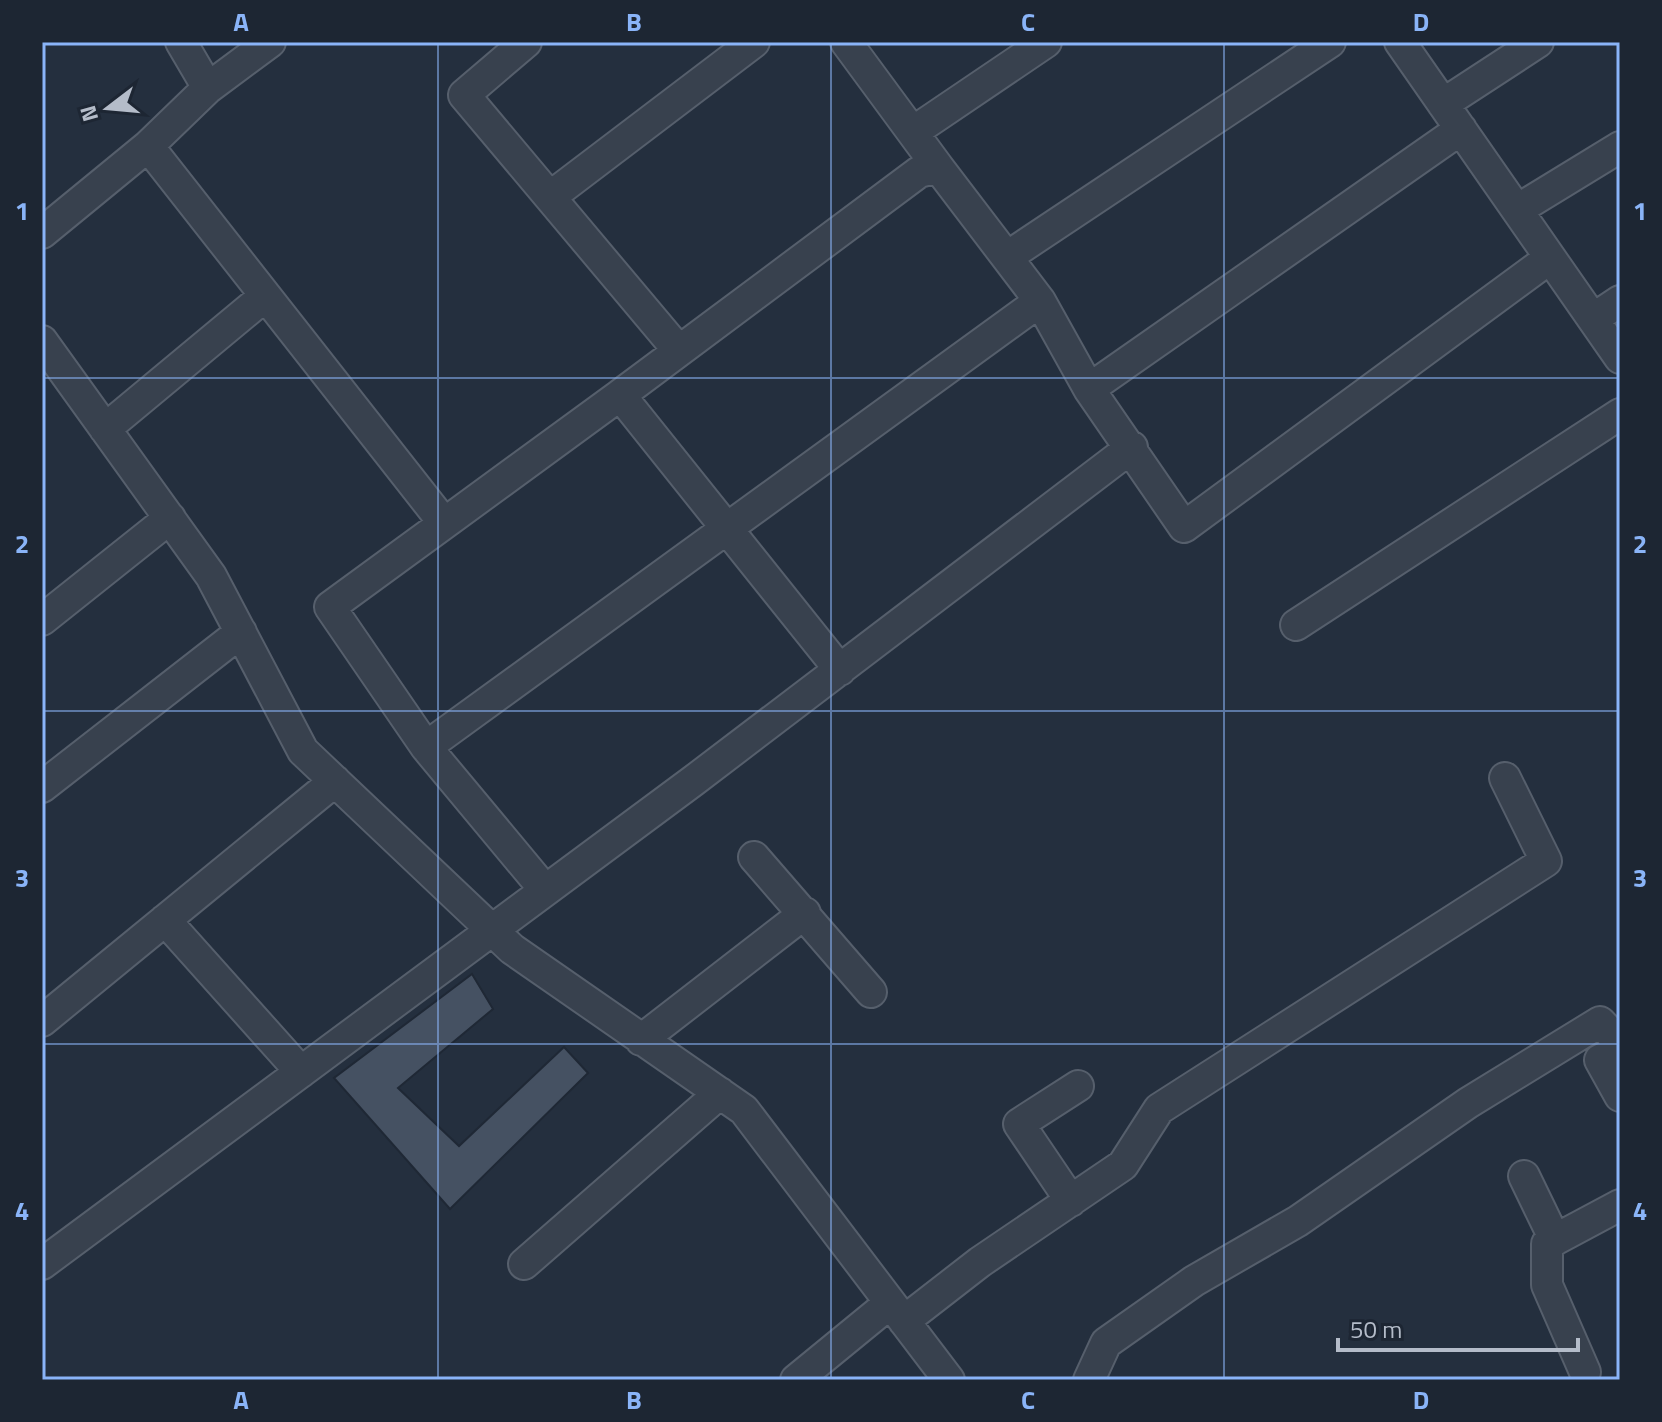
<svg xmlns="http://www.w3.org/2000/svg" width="1662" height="1422" font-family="'Titillium Web',sans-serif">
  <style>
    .building { fill: #455162; stroke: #1f2835; stroke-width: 2 }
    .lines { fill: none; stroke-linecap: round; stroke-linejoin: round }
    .street-casing { stroke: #565f6c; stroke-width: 34 }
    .street { stroke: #38414e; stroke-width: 30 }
    .grid { fill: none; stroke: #8ab4f8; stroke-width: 2; stroke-opacity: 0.55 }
    .neatline { fill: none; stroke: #8ab4f8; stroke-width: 3 }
    .grid-label { font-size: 26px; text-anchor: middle; font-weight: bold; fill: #8ab4f8 }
  </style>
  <rect width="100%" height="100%" fill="#242f3e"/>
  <path class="building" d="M472,974L493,1009L398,1088L459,1146L564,1047L588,1073L450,1209L334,1078Z"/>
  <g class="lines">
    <g class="street-casing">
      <path id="street" d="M526,42L464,95L679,351
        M1400,42L1620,358
        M208,88L270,42
        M1443,104L1538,42
        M913,132L1046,42
        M148,146L208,88L181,42
        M938,167L1040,301L1089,389L1184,527L1550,258
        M550,197L754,42
        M1517,210L1620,147
        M42,233L148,146L444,523
        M1007,257L1330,42
        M1593,319L1620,301
        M42,341L211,576L303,751L512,949L744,1110L949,1380
        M1089,389L1461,129
        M105,429L265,296
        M42,620L170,518
        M1296,625L1620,414
        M840,670L620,395L919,172L938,167L846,42
        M426,747L330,607L620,395
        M42,787L241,632
        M754,857L871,992
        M545,890L426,747L1040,301
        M165,920L301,1072
        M42,1021L335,781
        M641,1040L805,913
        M1620,1050L1600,1060L1620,1096
        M1524,1176L1555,1240
        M1071,1201L1019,1124L1078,1086
        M42,1264L693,781L1132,447
        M524,1264L720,1093
        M904,1321L980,1262L1123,1165L1159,1109L1546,861L1505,778
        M1585,1372L1547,1285V1244L1620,1205
        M796,1380L890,1303
        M1089,1380L1106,1343L1194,1281L1298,1221L1468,1103L1600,1022L1620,1043"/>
    </g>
    <use href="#street" class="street"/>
  </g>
  <path class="grid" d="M438,42V1380M831,42V1380M1224,42V1380M42,378H1620M42,711H1620M42,1044H1620"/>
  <rect width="1662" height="1422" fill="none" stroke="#1d2633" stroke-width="88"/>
  <g transform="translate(108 108) rotate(254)" stroke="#1d2633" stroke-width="6" paint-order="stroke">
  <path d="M0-6L14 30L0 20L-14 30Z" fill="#b4bcc9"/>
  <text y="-12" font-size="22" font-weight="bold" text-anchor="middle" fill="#b4bcc9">N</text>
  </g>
  <path d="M1338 1338v12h240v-12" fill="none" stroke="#b4bcc9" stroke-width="4"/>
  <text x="1350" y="1338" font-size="24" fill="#b4bcc9" stroke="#1d2633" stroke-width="6" paint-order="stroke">50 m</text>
  <rect x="44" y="44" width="1574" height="1334" class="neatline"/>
  <g class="grid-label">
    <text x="241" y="31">A</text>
    <text x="634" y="31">B</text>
    <text x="1028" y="31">C</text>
    <text x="1421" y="31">D</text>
    <text x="22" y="220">1</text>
    <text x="1640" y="220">1</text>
    <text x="22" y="553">2</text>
    <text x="1640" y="553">2</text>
    <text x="22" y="887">3</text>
    <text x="1640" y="887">3</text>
    <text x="22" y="1220">4</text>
    <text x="1640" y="1220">4</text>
    <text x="241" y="1409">A</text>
    <text x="634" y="1409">B</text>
    <text x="1028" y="1409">C</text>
    <text x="1421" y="1409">D</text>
  </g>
</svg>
